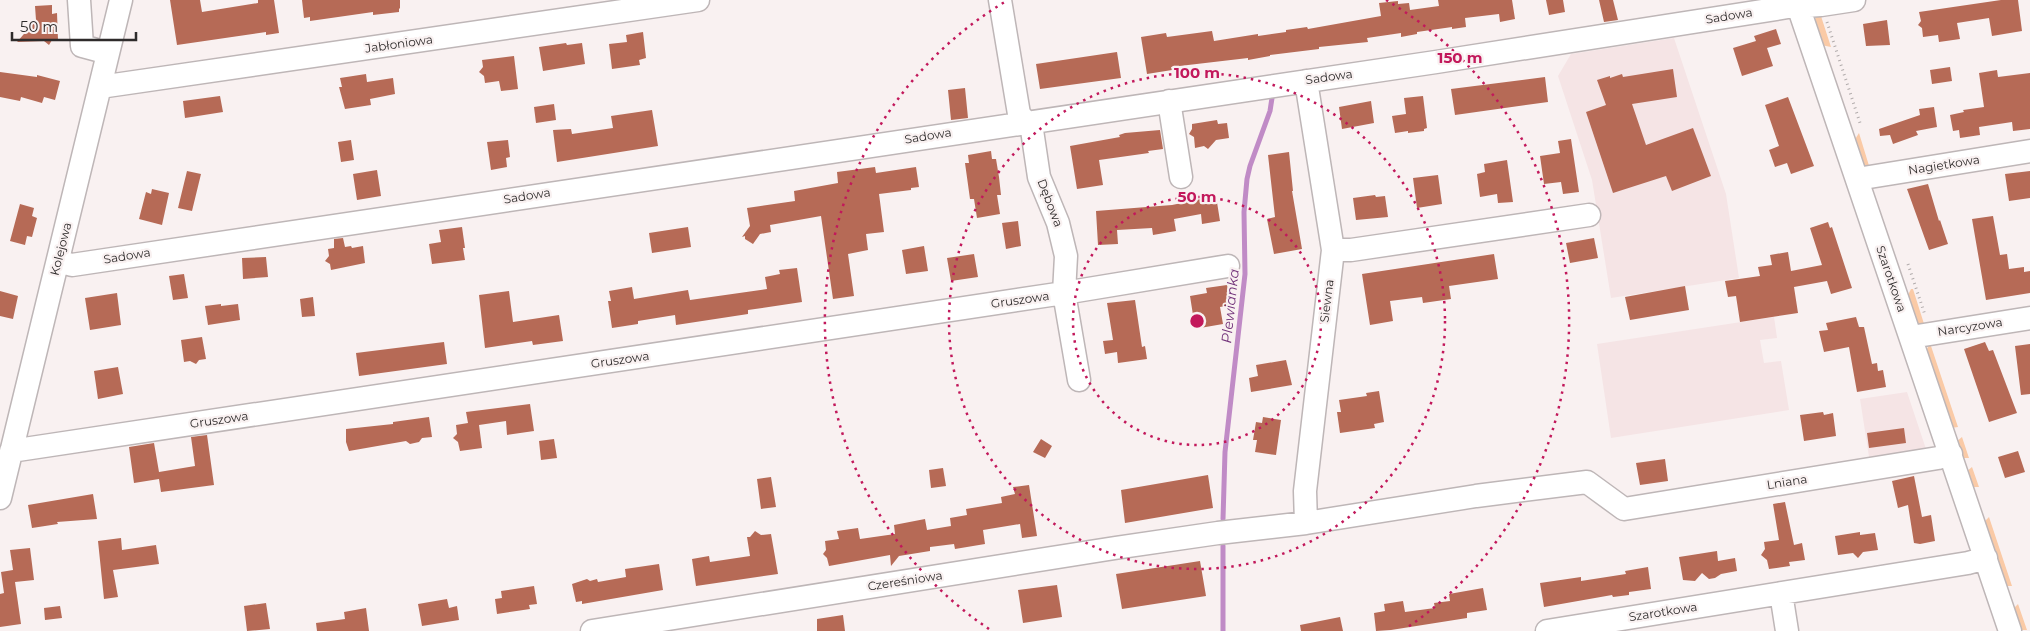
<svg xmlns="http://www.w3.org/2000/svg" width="2030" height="631" font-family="Montserrat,sans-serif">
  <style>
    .built { fill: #f5e4e5 }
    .green { fill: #facaa6 }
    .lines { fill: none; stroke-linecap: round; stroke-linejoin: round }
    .stream { stroke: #c08bc6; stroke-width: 5 }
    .building { fill: #b66a56 }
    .minor-casing { stroke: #beb6b7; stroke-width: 25 }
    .path { stroke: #b2acac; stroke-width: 3; stroke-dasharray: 1 4; stroke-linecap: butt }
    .minor { stroke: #fff; stroke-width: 22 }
    .ring { fill: none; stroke: #c2185b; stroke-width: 2.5; stroke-dasharray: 2.5 5 }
    .labels { text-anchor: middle; stroke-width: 4.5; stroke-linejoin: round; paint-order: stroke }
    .street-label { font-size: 12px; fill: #2e2b2b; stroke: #f9f1f1 }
    .water-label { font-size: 14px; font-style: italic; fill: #713179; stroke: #f9f1f1 }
    .centre { fill: #c2185b; stroke: #f9f1f1; stroke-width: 2.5 }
    .ring-label { font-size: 15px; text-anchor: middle; font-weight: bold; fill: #c2185b; stroke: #f9f1f1; stroke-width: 4.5; stroke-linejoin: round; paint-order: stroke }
  </style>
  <rect width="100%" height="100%" fill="#f9f1f1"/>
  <path class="built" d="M1674,38L1726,194L1739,278L1611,298L1592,180L1558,76L1571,54Z
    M1774,317L1777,338L1760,340L1764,363L1781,361L1789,410L1611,438L1597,344Z
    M1907,392L1928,455L1870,463L1860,399Z"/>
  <path class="green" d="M1820,13L1831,47L1821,45L1814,20Z
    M1859,133L1870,169L1864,166L1854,141Z
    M1911,289H1913L1925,327L1916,322L1907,297Z
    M1930,343L1958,427L1951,428L1926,351Z
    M1962,437L1969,458H1961L1956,442Z
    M1972,467L1979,487H1971L1966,472Z
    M1989,517L2012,586H2004L1983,523Z
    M2018,604L2027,630H2019L2012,610Z"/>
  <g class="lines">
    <path class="stream" d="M1223,519L1225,452L1245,274L1244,212L1247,179L1250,166L1270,111L1272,98
      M1223,631V546"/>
  </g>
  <path class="building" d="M170,0H200L202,12L258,3V0H274L279,33L266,35V32L177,45Z
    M302,0H400V8L399,9V12L373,15V12L310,21V17L304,18Z
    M1438,0H1512L1515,19L1500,22L1499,14L1465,18L1466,27L1452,29V27L1417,32V34L1401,37V33L1367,38L1368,42L1319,47V49L1270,55V56L1248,60V58L1171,67L1172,70L1147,74L1141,37L1166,33L1167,37L1212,31L1214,41L1258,34V36L1286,32V30L1307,27L1308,29L1381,16L1379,3L1398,1V4L1409,3L1410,10L1439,6Z
    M1546,0H1563L1565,12L1549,15Z
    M1599,0H1613L1618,20L1604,22Z
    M2001,0H2018L2022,31L1992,36L1989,18L1957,23L1960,39L1939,42L1938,35L1923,37L1922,28L1918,25L1921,21L1919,12Z
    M52,5V14L57,13L58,40H52L49,45L44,41L17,42L36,20L35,6Z
    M1887,20L1890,45L1866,46L1863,24Z
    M1776,29L1781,44L1767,48L1773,66L1742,76L1733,48L1756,41L1754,36Z
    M643,32L646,58L639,60L640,65L612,69L609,44L627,42L626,35Z
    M566,43L567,45L582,43L585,64L543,71L539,47Z
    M1117,52L1121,78L1040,89L1036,64Z
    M514,56L518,89L501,91L499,81L485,83L484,76L479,72L483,67L482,60Z
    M1950,67L1952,81L1932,84L1930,70Z
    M1673,69L1677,97L1632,104L1646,145L1693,128L1711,176L1672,191L1666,176L1613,193L1586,112L1606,105L1597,80L1610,76V78L1622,74L1623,77Z
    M1997,70L1998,77L2030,73V129L2013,131L2012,122L1979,127L1980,135L1960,138L1959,130L1953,131L1950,115L1964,112L1963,110L1984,107L1979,73Z
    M0,72L37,77V75L60,81L55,100L44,97L42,103L21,97L20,101L0,97Z
    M366,74L367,82L393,78L395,94L370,99L371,105L345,109L339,87H342L340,78Z
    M1545,77L1548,102L1455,115L1451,89Z
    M965,88L968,118L951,120L948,90Z
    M220,96L223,112L185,118L183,101Z
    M1423,96L1427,128L1424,129V131L1408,133V131L1395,133L1392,116L1406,114L1404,98Z
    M1788,97L1814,166L1791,174L1787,163L1775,167L1769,150L1779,146L1765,105Z
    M1371,101L1374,123L1342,129L1339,107Z
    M554,104L556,120L536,123L534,107Z
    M1934,107L1937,127L1916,131L1918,135L1893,144L1890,135L1880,136L1879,129L1920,115L1919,109Z
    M652,110L658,146L557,162L553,130L571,129L572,134L613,128L611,116Z
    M1217,120L1218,124L1227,123L1229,138L1216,140L1208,149L1204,146L1195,148L1194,137L1189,134L1192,129V124Z
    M1160,130L1163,149L1148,151L1149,153L1099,160L1103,185L1077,189L1070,146L1120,137L1119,135L1125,133Z
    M1571,139L1579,192L1563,194L1561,182L1544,184L1540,156L1560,153L1558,141Z
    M351,140L354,160L341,162L338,142Z
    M508,140L510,157L506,158L507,167L491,170L487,142Z
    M991,151L992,159H996L999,177L1001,195H997L1000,214L977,218L974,199H970L965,163H969L968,155Z
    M1289,152L1293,191H1292L1302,249L1274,254L1267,219L1275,217L1268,155Z
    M1507,160L1513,202L1498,203L1497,194L1480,197L1477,174L1485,172L1484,164Z
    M875,167L876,173L916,167L919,187L911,188V190L879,194L884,232L866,234L868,250L848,254L854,296L833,299L821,216L770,225L771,232L760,234L753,244L745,239V236L742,237L750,226L747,208L795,201L794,191L838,183L837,172Z
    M377,170L381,196L357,200L353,174Z
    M187,171L201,174L192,211L178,208Z
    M2030,171V198L2009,201L2005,174Z
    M1438,175L1442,204L1417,208L1413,178Z
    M1928,184L1939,221L1940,220L1948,244L1929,250L1907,189Z
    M152,189L169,193L162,225L139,219L146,192L151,194Z
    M1375,195L1376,197L1385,196L1388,217L1356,220L1353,198Z
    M1216,196L1220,221L1202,224L1201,214L1174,219L1176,231L1153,235L1152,228L1117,230L1118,244L1098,245L1096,211L1172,205Z
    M20,204L34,208L32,216L37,218L32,237L27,236L25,245L10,241Z
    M1993,216L2000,255L2007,254L2009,269L2024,267V272L2030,271V293L1986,300L1972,219Z
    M1018,221L1021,246L1006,249L1002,223Z
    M1828,222L1830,228L1832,227L1852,288L1831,294L1827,281L1794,287L1798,313L1740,322L1736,296L1728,297L1725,281L1760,276L1758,267L1772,265L1770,255L1788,252L1791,271L1822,265L1810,228Z
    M462,227L465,248H463L465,260L432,264L429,244L441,242L439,230Z
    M688,227L691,247L652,253L649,233Z
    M343,238L345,247L351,246L352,248L363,246L365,263L331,270L330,264L325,261L329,256L328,249L334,248V239Z
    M1594,238L1598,258L1570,263L1566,243Z
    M924,246L928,271L906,274L902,250Z
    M974,254L978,277L951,281L947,258Z
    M1494,254L1498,279L1449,286L1451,299L1423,303L1422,297L1390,301L1393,321L1370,325L1362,274Z
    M266,257L268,277L243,279L242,258Z
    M797,268L802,302L748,310V314L676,325L675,315L638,321V324L612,328L608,301H611L609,291L632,287L634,299L688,290L690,300L767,289L765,277L780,274L779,270Z
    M184,274L188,298L173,300L169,276Z
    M1227,285L1231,305L1220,307L1223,324L1200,328L1197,314L1193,315L1190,296L1207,293L1206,288Z
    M1685,286L1689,310L1630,320L1625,297Z
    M0,291L18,296L13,319L0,316Z
    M509,291L513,322L559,315L563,341L533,345L532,341L485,348L479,295Z
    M117,293L121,325L90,330L85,298Z
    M313,297L315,316L302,317L300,299Z
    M1135,300L1142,347L1145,346L1147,359L1118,363L1117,352L1105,354L1103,341L1113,340L1107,303Z
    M221,304V306L238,304L240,320L208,325L205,306Z
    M1856,317L1859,327H1864L1872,364L1877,363L1878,371L1883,370L1886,387L1857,392L1849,347L1824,352L1819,331L1828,330L1826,323Z
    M202,337L206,359L199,360L196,364L190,361L184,362L181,340Z
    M444,342L447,364L359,376L356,353Z
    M1985,342L1989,351L1993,350L2017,413L1989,422L1964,349Z
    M2030,344V394L2021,395L2015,346Z
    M1286,360L1292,385L1251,392L1249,378L1258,376L1256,365Z
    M118,367L123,394L98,399L94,371Z
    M1379,391L1384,422L1374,424L1375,428L1340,433L1337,412H1341L1339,400L1367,396L1366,393Z
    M530,404L534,431L507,435L506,421L479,425L482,448L460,451L458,442L453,438L457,434L456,425L468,423L466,412Z
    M1823,412L1824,415L1833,413L1836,436L1804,441L1800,415Z
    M429,417L432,437L422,438L419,442L410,444L406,441L349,451L346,442V429L393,424V422Z
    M1263,417L1281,420L1276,455L1255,452L1257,440H1253L1256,422L1262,423Z
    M1904,428L1906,443L1869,448L1867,433Z
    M207,435L214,485L161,492L159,479L134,483L129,447L154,443L159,472L195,466L191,437Z
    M554,439L557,458L541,460L539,441Z
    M1041,439L1052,446L1045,458L1033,452Z
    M2018,451L2025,472L2005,478L1998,457Z
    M1665,459L1668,481L1640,485L1636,463Z
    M943,468L946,486L931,488L929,470Z
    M1208,475L1213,508L1125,523L1121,490Z
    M1914,476L1922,517L1931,515L1935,541L1920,544L1914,543L1908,505L1898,508L1892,481Z
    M771,477L776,507L761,509L757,479Z
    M1029,485L1037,536L1022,538L1020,524L983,530L985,544L955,549L954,544L930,547V551L899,556L891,566L890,555L829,566L827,558L823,554L826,550L825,541L839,539L837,531L858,528L860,539L895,534L894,525L925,519L927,530L951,526L950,518L967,515L966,509L1002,503L1001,497L1015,494L1013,487Z
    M93,494L97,519L57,522L58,524L32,528L28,505Z
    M1785,502L1794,545L1802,543L1805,560L1789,562L1790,566L1769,569L1767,560L1761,555L1765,549L1764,542L1779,540L1773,504Z
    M755,531L761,535L771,534L778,574L696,586L692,559L709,556L710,562L750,556L747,537H750Z
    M1860,532V535L1875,533L1878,550L1863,552L1858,558L1853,553L1838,555L1835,536Z
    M121,538L122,550L156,545L159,564L113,570L118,597L104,599L98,541Z
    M30,548L34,580L15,582L21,624L0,627V594L4,593L1,572L13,570L10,550Z
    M1717,551L1718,561L1735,558L1737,571L1721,574L1715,578L1709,579L1702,573L1695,581L1683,580L1679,557Z
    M1200,561L1206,596L1122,609L1116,574Z
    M659,564L663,590L582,604V601L576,602L572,584L587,579L590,581L597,579L598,582L626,577L625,569Z
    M1648,567L1651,589L1629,592V595L1613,597L1612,595L1544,607L1540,583L1581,577V581L1626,574L1625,571Z
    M1057,585L1062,617L1023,623L1018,590Z
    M534,586L537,604L529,605L530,609L497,614L495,599L502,598L501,591Z
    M1483,588L1487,610L1467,613V618L1391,630L1376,631L1374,613L1385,611L1384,604L1403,601L1405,612L1435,608L1434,603L1450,601L1449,594Z
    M447,599L449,608L457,606L459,620L422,626L418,604Z
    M266,603L270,629L247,631L244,606Z
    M60,606L62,618L45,620L44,608Z
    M366,608L369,631H317L316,623L345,619L344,612Z
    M843,615L845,631H817V619Z
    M1340,617L1343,631H1301L1300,625Z"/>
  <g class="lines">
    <g class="minor-casing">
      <path id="minor" d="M79,0L82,46L108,53
        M1000,0L1019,114L1032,130L1039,177L1058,223L1066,256L1064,293L1079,380
        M1796,0L2010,631
        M1306,81L1333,250L1305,491L1306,523
        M100,87L698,0
        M1169,101L1181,177
        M1857,179L2030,151
        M1333,250H1351L1589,215
        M58,261L72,265L1436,62L1788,7L1821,5L1854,0
        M1911,337L2030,318
        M11,451L1064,293L1228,266
        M0,498L121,0
        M1781,593L1787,631
        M592,631L1115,548L1218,533L1306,523L1476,496L1587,482L1624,509L1938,458L1951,454
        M1547,631L1968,563L1986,558"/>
    </g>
    <path class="path" d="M1827,22L1860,123
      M1908,264L1925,315"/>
    <use href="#minor" class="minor"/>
  </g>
  <g class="ring">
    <circle cx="1197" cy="321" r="124"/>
    <circle cx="1197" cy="321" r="248"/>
    <path d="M989 629A372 372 0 0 1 1008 0M1386 0A372 372 0 0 1 1405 629"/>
  </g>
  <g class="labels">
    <g class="street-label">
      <text transform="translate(1729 16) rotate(-9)" y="4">Sadowa</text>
      <text transform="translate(399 44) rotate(-8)" y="4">Jabłoniowa</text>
      <text transform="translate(1329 77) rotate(-8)" y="4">Sadowa</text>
      <text transform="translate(928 136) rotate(-9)" y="4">Sadowa</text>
      <text transform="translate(1944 165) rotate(-9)" y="4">Nagietkowa</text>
      <text transform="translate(527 196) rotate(-9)" y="4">Sadowa</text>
      <text transform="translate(1050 203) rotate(69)" y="4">Dębowa</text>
      <text transform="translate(61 249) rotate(-76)" y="4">Kolejowa</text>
      <text transform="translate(127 256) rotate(-9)" y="4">Sadowa</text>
      <text transform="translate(1891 279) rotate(71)" y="4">Szarotkowa</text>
      <text transform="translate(1020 300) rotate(-8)" y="4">Gruszowa</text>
      <text transform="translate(1327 301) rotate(-83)" y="4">Siewna</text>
      <text transform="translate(1970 327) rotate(-9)" y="4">Narcyzowa</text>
      <text transform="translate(620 360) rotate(-8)" y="4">Gruszowa</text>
      <text transform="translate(219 420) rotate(-8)" y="4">Gruszowa</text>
      <text transform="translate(1787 482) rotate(-9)" y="4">Lniana</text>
      <text transform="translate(905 581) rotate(-9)" y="4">Czereśniowa</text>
      <text transform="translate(1663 612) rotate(-9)" y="4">Szarotkowa</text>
    </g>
    <g class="water-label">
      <text transform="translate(1230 306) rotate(-84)" y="5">Plewianka</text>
    </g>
  </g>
  <circle cx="1197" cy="321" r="8" class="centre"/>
  <g class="ring-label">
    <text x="1460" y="63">150 m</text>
    <text x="1197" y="78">100 m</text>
    <text x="1197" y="202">50 m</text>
  </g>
  <path d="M12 32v8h124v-8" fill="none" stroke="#2e2b2b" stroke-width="2.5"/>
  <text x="20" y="32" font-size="15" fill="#2e2b2b" stroke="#f9f1f1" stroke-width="4" paint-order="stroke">50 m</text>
</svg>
